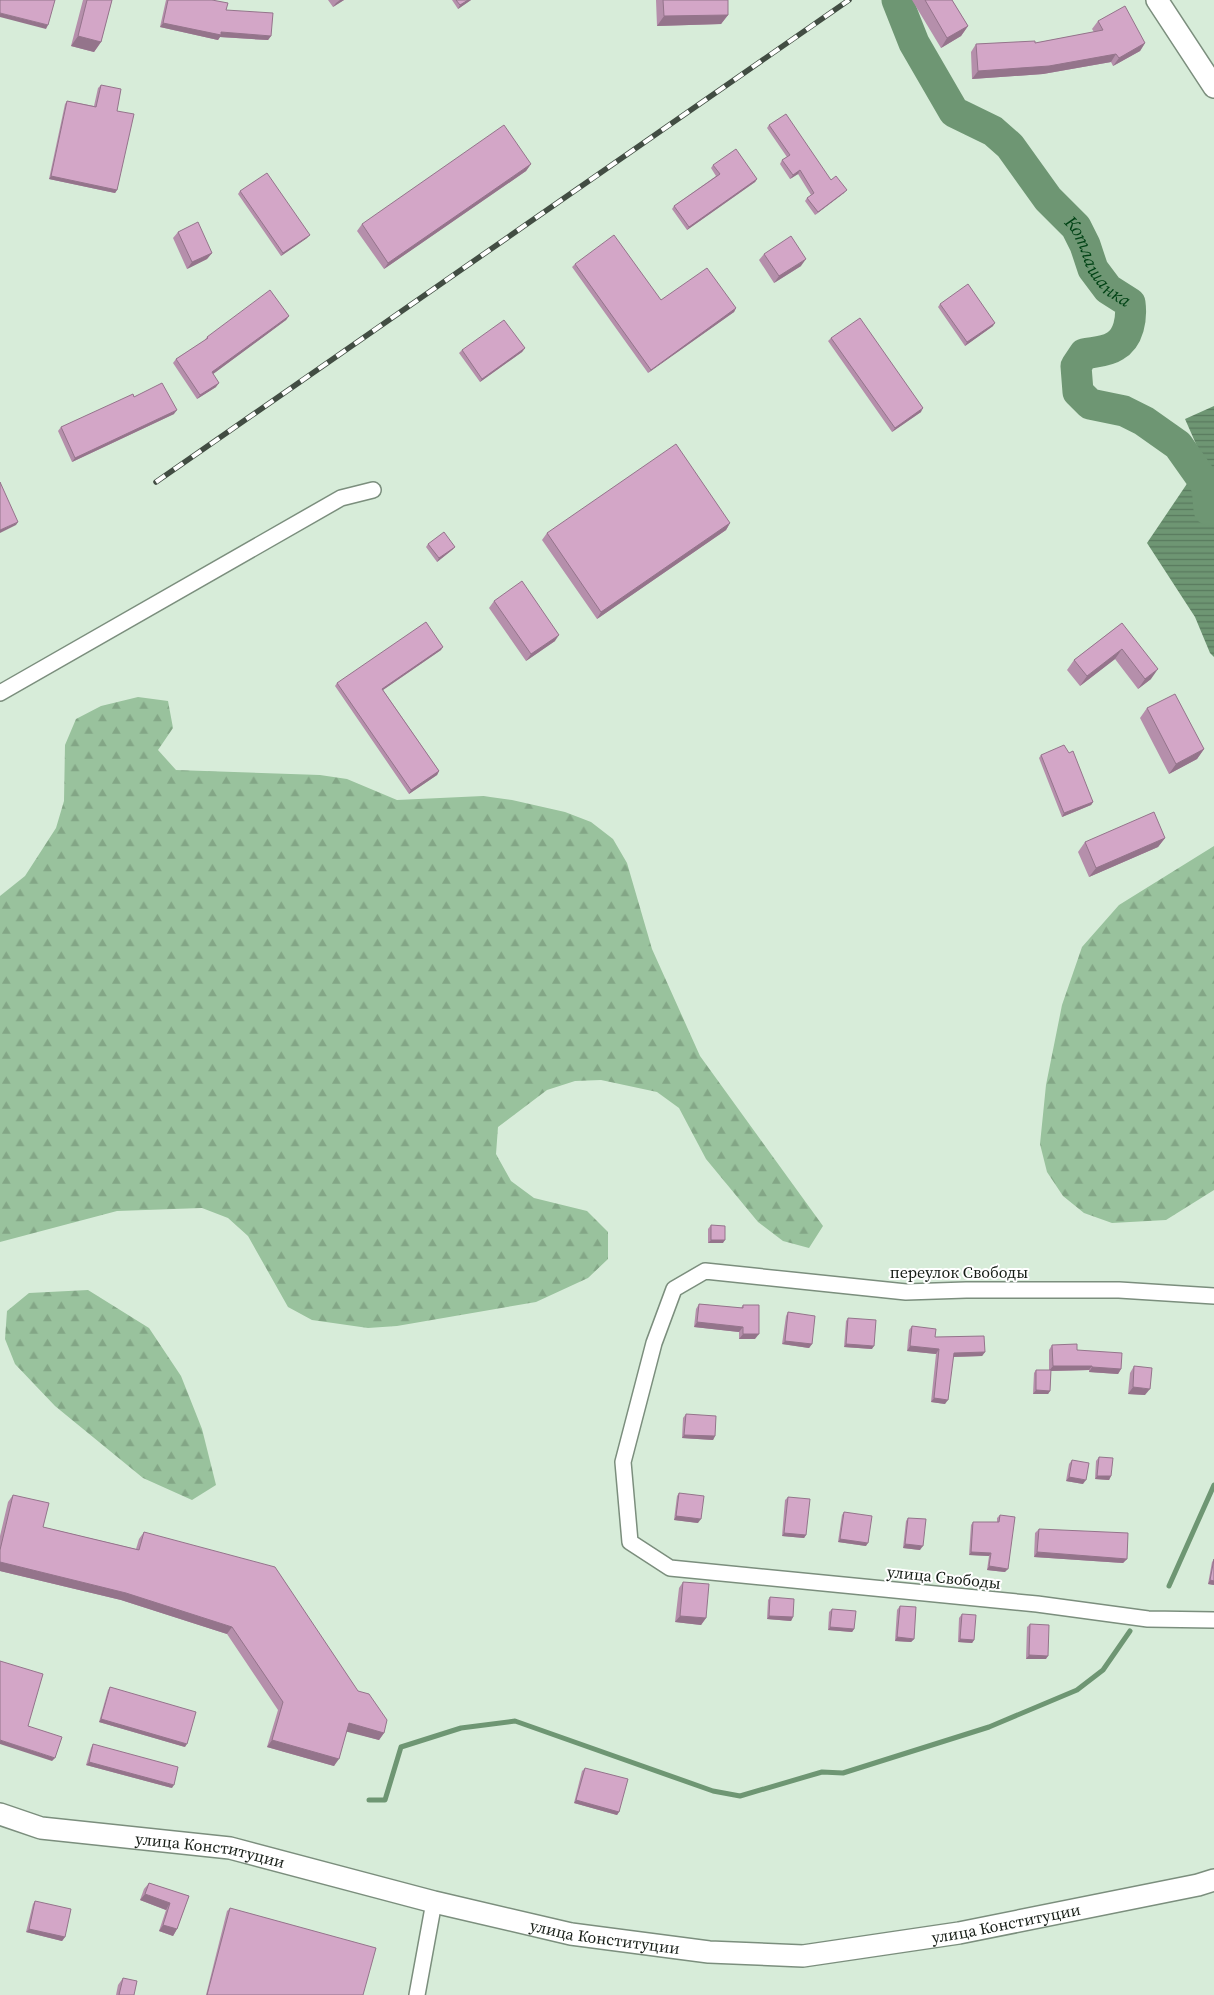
<svg xmlns="http://www.w3.org/2000/svg" width="1214" height="1995" font-family="'Source Serif 4',serif">
  <style>
    .forest { fill: url(#forest-firs) }
    .water { fill: url(#water-rules) }
    .lines { fill: none; stroke-linecap: round; stroke-linejoin: round }
    .stream { stroke: #6e9673; stroke-width: 5 }
    .river { stroke: #6e9673; stroke-width: 31 }
    .minor-casing { stroke: #7b8e7d; stroke-width: 18 }
    .secondary-casing { stroke: #7b8e7d; stroke-width: 24 }
    .minor { stroke: #fff; stroke-width: 15 }
    .secondary { stroke: #fff; stroke-width: 21 }
    .rail-casing { stroke: #424d43; stroke-width: 5.5 }
    .rail { stroke: #fff; stroke-width: 4; stroke-dasharray: 11; stroke-linecap: butt }
    .wall { fill: #b58fab }
    .shaded-wall { fill: #94748b }
    .building { fill: #d3a6c7; stroke: #94748b }
    .labels { text-anchor: middle; stroke-width: 4; stroke-linejoin: round; paint-order: stroke }
    .street-label { font-size: 16px; fill: #151c15; stroke: #fff }
    .water-label { font-size: 18px; font-style: italic; fill: #004315; stroke: #fff }
  </style>
  <defs>
    <pattern id="forest-firs" width="22" height="20" patternUnits="userSpaceOnUse" patternTransform="scale(1.25)"><rect width="22" height="20" fill="#99c29d"/><path d="M5 1l3.5 6h-7zM16 11l3.5 6h-7z" fill="#83a686"/></pattern>
    <pattern id="water-rules" width="6" height="5" patternUnits="userSpaceOnUse" patternTransform="scale(1.25)"><rect width="6" height="5" fill="#6e9673"/><path d="M0 2.5h6" fill="none" stroke="#597a5d"/></pattern>
  </defs>
  <rect width="100%" height="100%" fill="#d7ecd9"/>
  <path class="forest" d="M138,697L168,701L173,728L158,750L176,770L320,775L347,779L397,800L483,796L512,800L565,812L591,822L613,839L627,863L652,949L700,1056L823,1226L809,1248L783,1241L758,1222L706,1159L679,1108L657,1092L601,1080L575,1081L547,1090L498,1127L496,1154L511,1181L534,1198L587,1211L608,1232V1259L588,1278L536,1302L397,1326L368,1328L312,1320L288,1307L248,1236L228,1218L202,1208L117,1211L0,1242V896L25,876L56,828L64,801L65,745L76,719L101,706Z
    M1214,846V1190L1166,1220L1112,1223L1084,1213L1063,1196L1047,1172L1040,1144L1046,1085L1062,1005L1082,947L1119,905Z
    M88,1290L149,1328L181,1376L202,1429L216,1485L192,1500L143,1478L55,1406L15,1364L5,1339L7,1311L29,1293Z"/>
  <path class="water" d="M1214,406V657L1210,653L1195,617L1147,543L1203,460L1185,419Z"/>
  <g class="lines">
    <path class="stream" d="M1169,1586L1214,1485
      M369,1800H385L401,1747L461,1728L515,1721L713,1791L740,1796L822,1772L843,1773L989,1727L1077,1690L1103,1670L1130,1631"/>
    <path class="river" id="s1" d="M897,0L914,43L954,112L993,131L1010,146L1048,199L1076,227L1085,245L1093,269L1108,289L1130,303C1132,318 1129,338 1115,346C1106,352 1093,352 1084,354L1076,366L1078,392L1090,404L1124,411L1144,421L1178,445L1207,486L1209,510"/>
    <g class="minor-casing">
      <path id="minor" d="M0,693L341,498L373,490
        M1214,1296L1119,1290H966L906,1292L705,1271L674,1289L654,1343L623,1462L630,1542L670,1568L1037,1604L1148,1619L1214,1620
        M417,1995L434,1902"/>
    </g>
    <g class="secondary-casing">
      <g id="secondary">
        <path d="M1157,0L1214,87"/>
        <path id="s2" d="M0,1814L41,1828L230,1848L434,1902L571,1934L709,1952L803,1956L959,1933L1198,1885L1214,1880"/>
      </g>
    </g>
    <use href="#minor" class="minor"/>
    <use href="#secondary" class="secondary"/>
    <g class="rail-casing">
      <path id="rail" d="M156,482L849,0"/>
    </g>
    <use href="#rail" class="rail"/>
  </g>
  <path class="wall" d="M83,0H112L101,42L94,52L71,46Z
    M166,0H212L226,10L271,36L268,40L220,37L218,40L160,27Z
    M328,0H344L333,7Z
    M452,0H471L458,9Z
    M656,0H728V15L721,24L657,26Z
    M912,0H952L968,26L961,36L941,48Z
    M1098,21L1145,43L1140,51L1113,66L1111,62L1043,74L972,79L971,52L976,44L1035,43L1094,32L1092,29Z
    M101,85L117,111V190L115,193L49,179L65,104L67,101L94,106L98,88Z
    M769,125L844,193L815,215L805,201L807,198L811,195L798,174L790,179L780,164L782,160L787,157L767,128Z
    M531,164L526,171L384,269L357,231L362,224Z
    M713,165L757,179L755,182L687,230L672,209L674,206L716,176L711,168Z
    M240,191L307,238L281,256L238,194Z
    M178,232L212,253L207,259L187,269L173,238Z
    M764,254L801,266L774,283L759,260Z
    M575,264L661,300L736,308L734,312L648,373L572,267Z
    M940,304L993,326L965,346L938,307Z
    M289,316L286,320L213,374L216,387L197,399L173,363L176,359L204,341L207,337Z
    M831,338L921,412L892,432L828,341Z
    M525,348L522,352L480,382L459,353L462,350Z
    M134,397L174,414L72,462L58,431L61,427Z
    M730,523L726,530L597,619L542,540L547,533Z
    M428,544L455,547L452,550L437,562L426,547Z
    M494,601L555,641L526,661L489,608Z
    M1122,623L1151,679L1138,689L1115,659L1080,686L1067,670L1074,660Z
    M441,650L383,690L439,771L437,775L409,794L335,686L337,683Z
    M1147,708L1204,749L1197,759L1169,774L1140,718Z
    M1041,755L1093,802L1091,805L1062,817L1039,758Z
    M1165,838L1158,847L1089,877L1078,852L1085,842Z
    M711,1225L723,1243H708V1229Z
    M699,1304L741,1308L743,1305L755,1339H739V1332L694,1327L696,1309Z
    M788,1312L812,1344L809,1348L782,1344L786,1316Z
    M848,1318L872,1349L844,1347L846,1321Z
    M912,1326L935,1337L985,1352L982,1356L953,1357L945,1404L931,1402L936,1354L907,1351L909,1330Z
    M1052,1345L1077,1350L1121,1369L1118,1374L1089,1372V1370L1051,1371L1050,1391L1048,1394H1033L1034,1373L1036,1370H1049V1350Z
    M1134,1366L1145,1395L1128,1394L1130,1373Z
    M686,1414L715,1436L713,1440L682,1438L683,1418Z
    M1099,1457L1111,1476L1109,1480L1095,1479L1096,1461Z
    M1072,1460L1083,1484L1066,1481L1069,1464Z
    M679,1493L698,1523L674,1520L677,1496Z
    M13,1495L43,1527L136,1549L139,1539L144,1532L384,1733L379,1740L347,1731L334,1766L267,1747L278,1710L227,1634L121,1600L0,1571V1536L8,1502Z
    M788,1497L806,1535L804,1538L782,1536L785,1500Z
    M844,1512L866,1546L838,1542L842,1515Z
    M1000,1515L1005,1572L987,1570L989,1556L969,1555L971,1525L973,1522H997V1518Z
    M908,1518L920,1550L903,1548L906,1521Z
    M1039,1529L1127,1559L1123,1563L1034,1557L1035,1533Z
    M1214,1559V1585L1208,1584L1212,1562Z
    M683,1582L706,1618L701,1625L675,1622L679,1588Z
    M770,1597L793,1617L791,1621L767,1619L768,1600Z
    M900,1606L914,1639L911,1642L895,1641L897,1610Z
    M832,1609L854,1629L852,1632L828,1630L829,1612Z
    M962,1614L974,1640L972,1643L958,1642L959,1618Z
    M1030,1624L1046,1659H1026L1027,1627Z
    M110,1687L185,1747L99,1722L108,1690Z
    M93,1744L172,1788L86,1765L91,1748Z
    M585,1768L619,1812L617,1815L574,1803L582,1771Z
    M149,1883L189,1896L177,1929L173,1936L159,1931L166,1910L140,1900L144,1889Z
    M35,1901L65,1937L62,1941L26,1932L33,1904Z
    M230,1908L363,1995H206L227,1911Z
    M123,1978L134,1995H116L118,1985Z"/>
  <path class="shaded-wall" d="M340,0H344L333,7L336,3Z
    M468,0H471L458,9L460,5Z
    M0,13L48,25L46,29L0,17Z
    M728,15L721,24L657,26L664,16Z
    M163,23L221,32L271,36L268,40L220,37L218,40L160,27Z
    M968,26L961,36L941,48L947,38Z
    M78,36L101,42L94,52L71,46Z
    M1145,43L1140,51L1113,66L1119,58Z
    M1116,54L1111,62L1043,74L972,79L978,71Z
    M531,164L526,171L384,269L388,263Z
    M800,170L798,174L790,179L793,175Z
    M51,176L117,190L115,193L49,179Z
    M757,179L755,182L687,230L689,227Z
    M847,190L844,193L815,215L818,212Z
    M310,235L307,238L281,256L283,253Z
    M212,253L207,259L187,269L192,262Z
    M806,259L801,266L774,283L779,276Z
    M736,308L734,312L648,373L651,370Z
    M289,316L286,320L209,377L212,372Z
    M995,323L993,326L965,346L967,342Z
    M525,348L522,352L480,382L482,379Z
    M219,383L216,387L197,399L200,395Z
    M923,408L921,412L892,432L895,428Z
    M177,410L174,414L72,462L75,458Z
    M18,522L16,525L0,533V530Z
    M730,523L726,530L597,619L601,612Z
    M455,547L452,550L437,562L439,558Z
    M559,635L555,641L526,661L531,654Z
    M443,647L441,650L380,692L382,689Z
    M1122,649L1115,659L1080,686L1087,676Z
    M1158,669L1151,679L1138,689L1145,679Z
    M1204,749L1197,759L1169,774L1176,764Z
    M439,771L437,775L409,794L411,790Z
    M1093,802L1091,805L1062,817L1064,813Z
    M1165,838L1158,847L1089,877L1096,868Z
    M711,1240H725L723,1243H708Z
    M697,1322L743,1327L739,1332L694,1327Z
    M743,1334H759L755,1339H739Z
    M785,1341L812,1344L809,1348L782,1344Z
    M846,1344L874,1346L872,1349L844,1347Z
    M910,1346L939,1349L936,1354L907,1351Z
    M985,1352L982,1356L951,1357L954,1353Z
    M1053,1366H1092L1089,1370L1049,1371Z
    M1092,1367L1121,1369L1118,1374L1089,1372Z
    M1133,1387L1150,1389L1145,1395L1128,1394Z
    M1036,1390L1050,1391L1048,1394H1033Z
    M934,1398L948,1400L945,1404L931,1402Z
    M684,1435L715,1436L713,1440L682,1438Z
    M1097,1476H1111L1109,1480L1095,1479Z
    M1069,1477L1086,1480L1083,1484L1066,1481Z
    M676,1516L701,1519L698,1523L674,1520Z
    M784,1533L806,1535L804,1538L782,1536Z
    M840,1539L868,1543L866,1546L838,1542Z
    M905,1544L923,1546L920,1550L903,1548Z
    M971,1552L991,1553L989,1556L969,1555Z
    M1037,1552L1127,1559L1123,1563L1034,1557Z
    M0,1562L126,1593L232,1627L227,1634L121,1600L0,1571Z
    M989,1566L1008,1569L1005,1572L987,1570Z
    M1210,1580L1214,1581V1585L1208,1584Z
    M680,1616L706,1618L701,1625L675,1622Z
    M769,1616L793,1617L791,1621L767,1619Z
    M830,1627L854,1629L852,1632L828,1630Z
    M897,1637L914,1639L911,1642L895,1641Z
    M960,1639L974,1640L972,1643L958,1642Z
    M1029,1655L1048,1656L1046,1659H1026Z
    M101,1719L187,1744L185,1747L99,1722Z
    M349,1723L384,1733L379,1740L344,1731Z
    M0,1740L55,1758L52,1761L0,1744Z
    M272,1740L339,1759L334,1766L267,1747Z
    M89,1762L174,1785L172,1788L86,1765Z
    M576,1800L619,1812L617,1815L574,1803Z
    M145,1894L170,1903L166,1910L140,1900Z
    M163,1925L177,1929L173,1936L159,1931Z
    M29,1929L65,1937L62,1941L26,1932Z"/>
  <path class="building" d="M0,0H55L48,25L0,13Z
    M87,0H112L101,42L78,36Z
    M168,0H212L228,3L226,10L273,13L271,36L221,32V35L163,23Z
    M456,0H468L460,5Z
    M663,0H728V15L664,16Z
    M925,0H952L968,26L947,38Z
    M1125,6L1145,43L1119,58L1116,54L1049,66L978,71L976,44L1035,41V43L1103,30L1098,21Z
    M101,85L121,89L117,111L134,114L117,190L51,176L67,101L96,107Z
    M786,114L831,180L836,176L847,190L818,212L807,198L814,193L800,170L793,175L782,160L790,155L769,125Z
    M504,125L531,164L388,263L362,224Z
    M736,149L757,179L689,227L674,206L720,174L713,165Z
    M267,173L310,235L283,253L240,191Z
    M198,222L212,253L192,262L178,232Z
    M614,235L661,300L707,268L736,308L651,370L575,264Z
    M791,236L806,259L779,276L764,254Z
    M968,284L995,323L967,342L940,304Z
    M270,290L289,316L212,372L219,383L200,395L176,359L208,338L207,337Z
    M860,318L923,408L895,428L831,338Z
    M504,320L525,348L482,379L462,350Z
    M162,383L177,410L75,458L61,427L133,394L134,397Z
    M676,444L730,523L601,612L547,533Z
    M0,482L18,522L0,530Z
    M444,532L455,547L439,558L428,544Z
    M522,581L559,635L531,654L494,601Z
    M426,622L443,647L382,689L439,771L411,790L337,683Z
    M1122,623L1158,669L1145,679L1122,649L1087,676L1074,660Z
    M1175,694L1204,749L1176,764L1147,708Z
    M1064,745L1069,753L1073,751L1093,802L1064,813L1041,755Z
    M1154,812L1165,838L1096,868L1085,842Z
    M711,1225L725,1226V1240H711Z
    M699,1304L743,1308V1305H759V1334H743V1327L697,1322Z
    M788,1312L815,1316L812,1344L785,1341Z
    M848,1318L876,1320L874,1346L846,1344Z
    M912,1326L936,1329L935,1337L984,1336L985,1352L954,1353L948,1400L934,1398L939,1349L910,1346Z
    M1077,1344V1350L1122,1353L1121,1369L1092,1367V1366H1053L1052,1345Z
    M1134,1366L1152,1368L1150,1389L1133,1387Z
    M1036,1370H1051L1050,1391L1036,1390Z
    M686,1414L716,1416L715,1436L684,1435Z
    M1099,1457L1113,1458L1111,1476H1097Z
    M1072,1460L1089,1463L1086,1480L1069,1477Z
    M679,1493L704,1496L701,1519L676,1516Z
    M13,1495L49,1503L43,1527L139,1550L144,1532L275,1567L358,1691L369,1694L387,1720L384,1733L349,1723L339,1759L272,1740L283,1702L232,1627L126,1593L0,1562V1550Z
    M788,1497L810,1499L806,1535L784,1533Z
    M844,1512L872,1516L868,1543L840,1539Z
    M1000,1515L1015,1517L1008,1569L989,1566L991,1553L971,1552L973,1522H999Z
    M908,1518L926,1519L923,1546L905,1544Z
    M1039,1529L1128,1533L1127,1559L1037,1552Z
    M1214,1559V1581L1210,1580Z
    M683,1582L709,1584L706,1618L680,1616Z
    M770,1597L794,1599L793,1617L769,1616Z
    M900,1606L916,1607L914,1639L897,1637Z
    M832,1609L856,1611L854,1629L830,1627Z
    M962,1614L976,1615L974,1640L960,1639Z
    M1030,1624L1049,1625L1048,1656L1029,1655Z
    M0,1661L43,1674L28,1726L62,1737L55,1758L0,1740Z
    M110,1687L196,1712L187,1744L101,1719Z
    M93,1744L178,1767L174,1785L89,1762Z
    M585,1768L628,1779L619,1812L576,1800Z
    M149,1883L189,1896L177,1929L163,1925L170,1903L145,1894Z
    M35,1901L71,1909L65,1937L29,1929Z
    M230,1908L376,1948L363,1995H207Z
    M123,1978L137,1981L134,1995H119Z"/>
  <g class="labels">
    <g class="street-label">
      <text x="959" y="1278">переулок Свободы</text>
      <text transform="translate(944 1577) rotate(6)" y="6">улица Свободы</text>
      <text dy="6" stroke="none"><textPath href="#s2" startOffset="214">улица Конституции</textPath></text>
      <text dy="6" stroke="none"><textPath href="#s2" startOffset="1024">улица Конституции</textPath></text>
      <text dy="6" stroke="none"><textPath href="#s2" startOffset="619">улица Конституции</textPath></text>
    </g>
    <g class="water-label">
      <text dy="6" stroke="none"><textPath href="#s1" startOffset="339">Котлашанка</textPath></text>
    </g>
  </g>
</svg>
